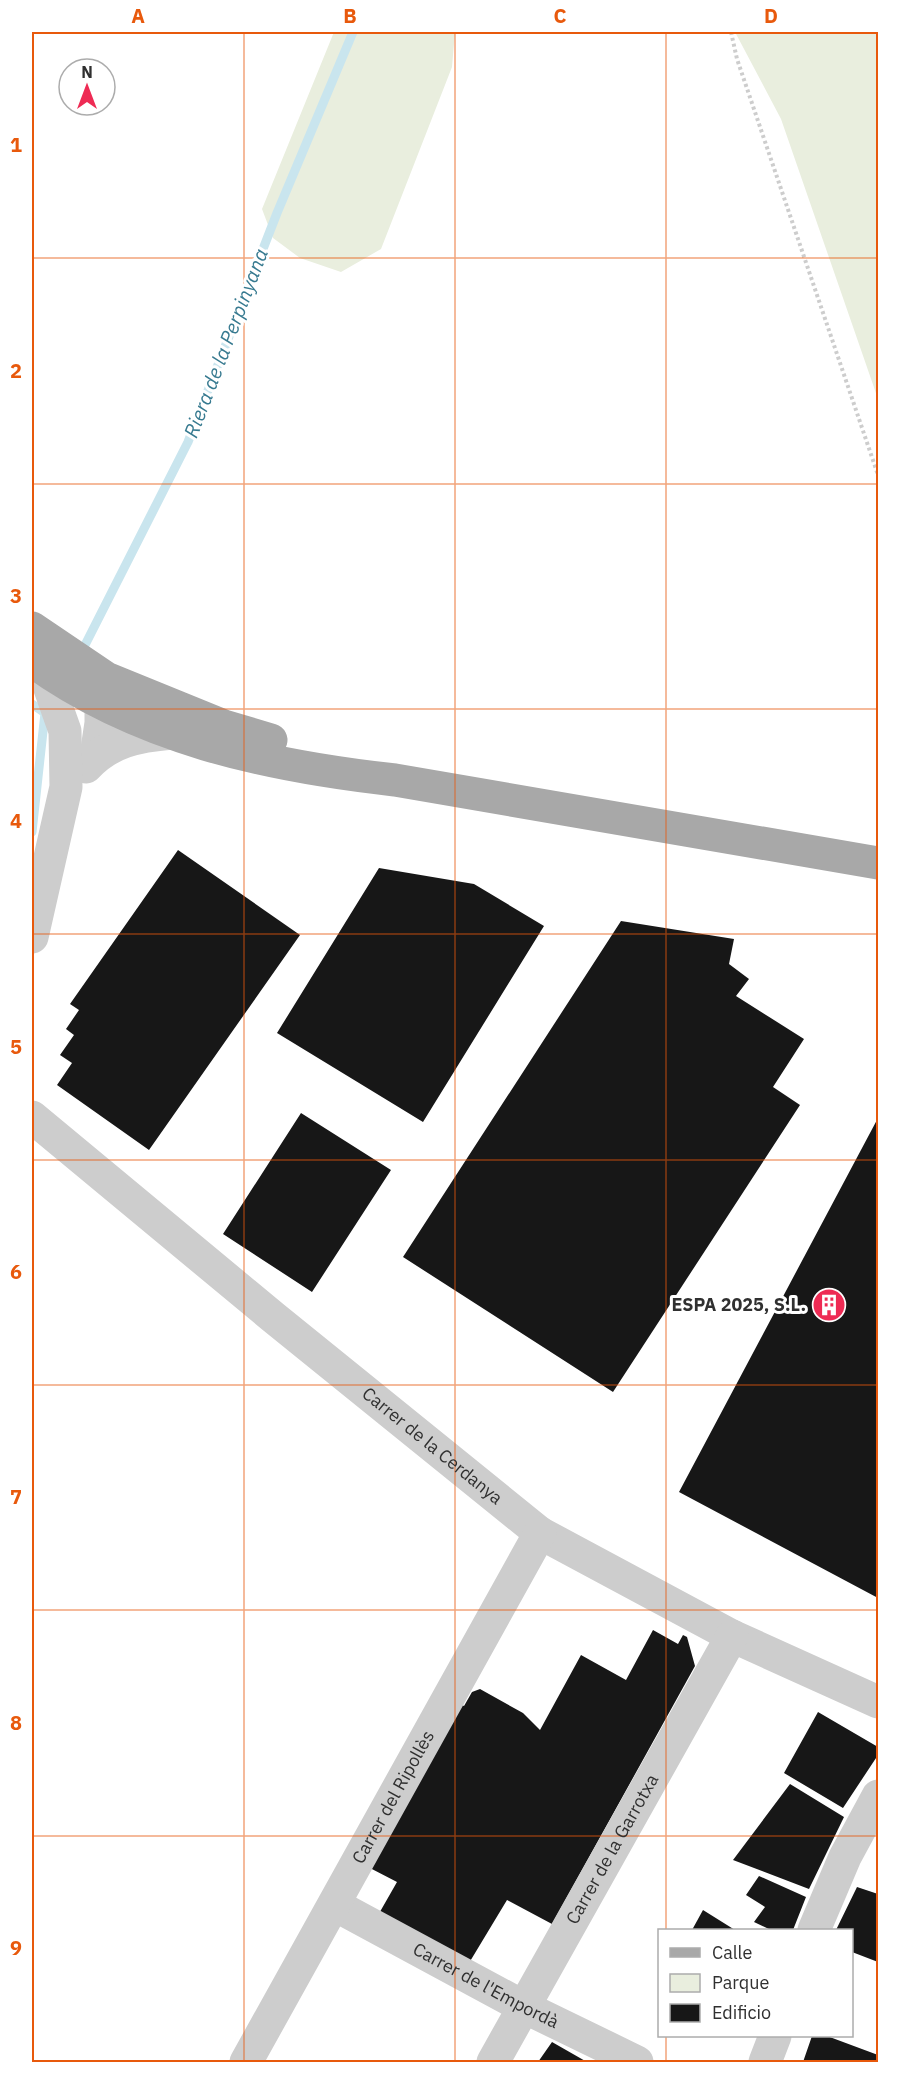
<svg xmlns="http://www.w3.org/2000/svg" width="910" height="2094" font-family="'IBM Plex Sans',sans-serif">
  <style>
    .green { fill: #e9eede }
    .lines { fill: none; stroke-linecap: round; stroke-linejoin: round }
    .stream { stroke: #c9e5ee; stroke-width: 9 }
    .building { fill: #171717 }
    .path { stroke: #cdcdcd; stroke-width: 4; stroke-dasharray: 3 3; stroke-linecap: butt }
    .minor { stroke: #cdcdcd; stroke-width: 33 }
    .major { stroke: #a8a8a8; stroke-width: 33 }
    .grid { fill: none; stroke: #e8590c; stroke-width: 1.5; stroke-opacity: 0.55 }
    .labels { text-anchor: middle; stroke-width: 6; stroke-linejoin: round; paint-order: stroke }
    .poi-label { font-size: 18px; font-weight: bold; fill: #303030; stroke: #fff; text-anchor: end }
    .street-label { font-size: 18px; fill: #303030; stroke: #fff }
    .water-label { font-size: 20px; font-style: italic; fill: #377a90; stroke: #fff }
    .neatline { fill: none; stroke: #e8590c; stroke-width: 2 }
    .grid-label { font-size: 20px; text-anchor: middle; font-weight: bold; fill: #e8590c }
  </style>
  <rect width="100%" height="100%" fill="#fff"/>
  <path class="green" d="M334,32H455L452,67L381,249L341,272L300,258L273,238L262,209Z
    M735,32H878V399L781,119Z"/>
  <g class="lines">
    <path class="stream" d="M84,647L188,442L277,213L353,32
      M32,704L45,713L32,832"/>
  </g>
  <path class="building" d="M178,850L300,935L149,1150L57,1085L72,1063L60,1055L74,1035L66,1029L79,1010L70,1004Z
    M379,868L474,884L544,926L423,1122L277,1033Z
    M621,921L734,939L729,964L749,979L736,996L804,1039L773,1087L800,1105L613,1392L403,1257Z
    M301,1113L391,1170L312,1292L223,1234Z
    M878,1118V1598L679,1492Z
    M653,1630L678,1644L683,1635L687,1637L695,1666L552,1924L507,1900L466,1968L377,1917L397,1882L368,1867L458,1703L464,1706L472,1692L480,1689L523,1713L540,1730L581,1655L626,1680Z
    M818,1712L878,1747V1755L843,1808L784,1773Z
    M790,1784L844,1817L809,1889L733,1860Z
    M759,1876L806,1897L793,1930H771L754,1922L765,1907L746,1895Z
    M857,1887L878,1894V1962L852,1952V1930H836Z
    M703,1910L735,1930H692Z
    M812,2036H827L878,2055V2062H803Z
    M552,2042L587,2062H538Z"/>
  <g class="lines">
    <path class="path" d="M731,32L737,59L878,475"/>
    <g class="minor">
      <path d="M85,683L101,703V723L96,756"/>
      <path d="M86,767C110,741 138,736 172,733"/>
      <path d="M32,937L66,787L65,731L43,669"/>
      <path id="s1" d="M32,1117L273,1317L540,1533L732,1636L878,1702"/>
      <path id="s2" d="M335,1905L524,2007L637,2062"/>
      <path d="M814,1930L845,1857L878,1796"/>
      <path id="s3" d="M246,2062L540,1533"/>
      <path id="s4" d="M493,2062L732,1636"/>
      <path d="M765,2062L775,2036"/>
    </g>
    <path class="major" d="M32,628L106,678L224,726L271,740
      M32,661C138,738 267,766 395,780L878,863"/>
  </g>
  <path class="grid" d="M244,32V2062M455,32V2062M666,32V1930M32,258H878M32,484H878M32,709H878M32,934H878M32,1160H878M32,1385H878M32,1610H878M32,1836H878M666,2036V2062"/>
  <defs>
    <g id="building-disc" transform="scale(1.725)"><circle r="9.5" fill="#ee2b54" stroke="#fff"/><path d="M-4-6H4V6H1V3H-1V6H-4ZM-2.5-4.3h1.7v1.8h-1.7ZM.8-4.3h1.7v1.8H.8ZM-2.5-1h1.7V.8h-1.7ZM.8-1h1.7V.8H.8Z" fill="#fff"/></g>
  </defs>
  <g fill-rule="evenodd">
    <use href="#building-disc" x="829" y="1305"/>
  </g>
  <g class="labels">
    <g class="poi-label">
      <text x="806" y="1311">ESPA 2025, S.L.</text>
    </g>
    <g class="street-label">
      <text dy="6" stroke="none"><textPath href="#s1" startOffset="518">Carrer de la Cerdanya</textPath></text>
      <text dy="6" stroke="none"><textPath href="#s3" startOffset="303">Carrer del Ripollès</textPath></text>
      <text dy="6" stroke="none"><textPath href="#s4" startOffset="244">Carrer de la Garrotxa</textPath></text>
      <text dy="6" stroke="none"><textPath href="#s2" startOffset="171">Carrer de l'Empordà</textPath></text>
    </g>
    <g class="water-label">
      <text transform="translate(226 343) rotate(-69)" y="7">Riera de la Perpinyana</text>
    </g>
  </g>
  <rect width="910" height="2094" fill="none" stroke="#ffffff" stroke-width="66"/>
  <rect x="658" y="1929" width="195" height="108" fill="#ffffff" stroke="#acacac" stroke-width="1.5"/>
  <rect x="670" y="1948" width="30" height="9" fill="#a8a8a8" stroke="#acacac" stroke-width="1.5"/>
  <text x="712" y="1959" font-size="18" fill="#303030">Calle</text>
  <rect x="670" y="1974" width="30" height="18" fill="#e9eede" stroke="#acacac" stroke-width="1.5"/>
  <text x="712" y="1989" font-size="18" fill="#303030">Parque</text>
  <rect x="670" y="2004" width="30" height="18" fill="#171717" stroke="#acacac" stroke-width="1.5"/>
  <text x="712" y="2019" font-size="18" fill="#303030">Edificio</text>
  <g transform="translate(87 87)"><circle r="28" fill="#ffffff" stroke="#acacac" stroke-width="1.5"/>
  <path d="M0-4.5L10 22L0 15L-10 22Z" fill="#ee2b54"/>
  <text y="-9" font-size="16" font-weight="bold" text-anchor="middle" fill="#303030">N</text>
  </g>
  <rect x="33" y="33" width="844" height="2028" class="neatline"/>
  <g class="grid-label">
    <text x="138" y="23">A</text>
    <text x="350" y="23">B</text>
    <text x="560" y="23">C</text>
    <text x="771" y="23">D</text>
    <text x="16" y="152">1</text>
    <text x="16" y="378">2</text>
    <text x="16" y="603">3</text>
    <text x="16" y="828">4</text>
    <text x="16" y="1054">5</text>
    <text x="16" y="1279">6</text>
    <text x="16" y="1504">7</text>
    <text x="16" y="1730">8</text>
    <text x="16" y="1955">9</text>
  </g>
</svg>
